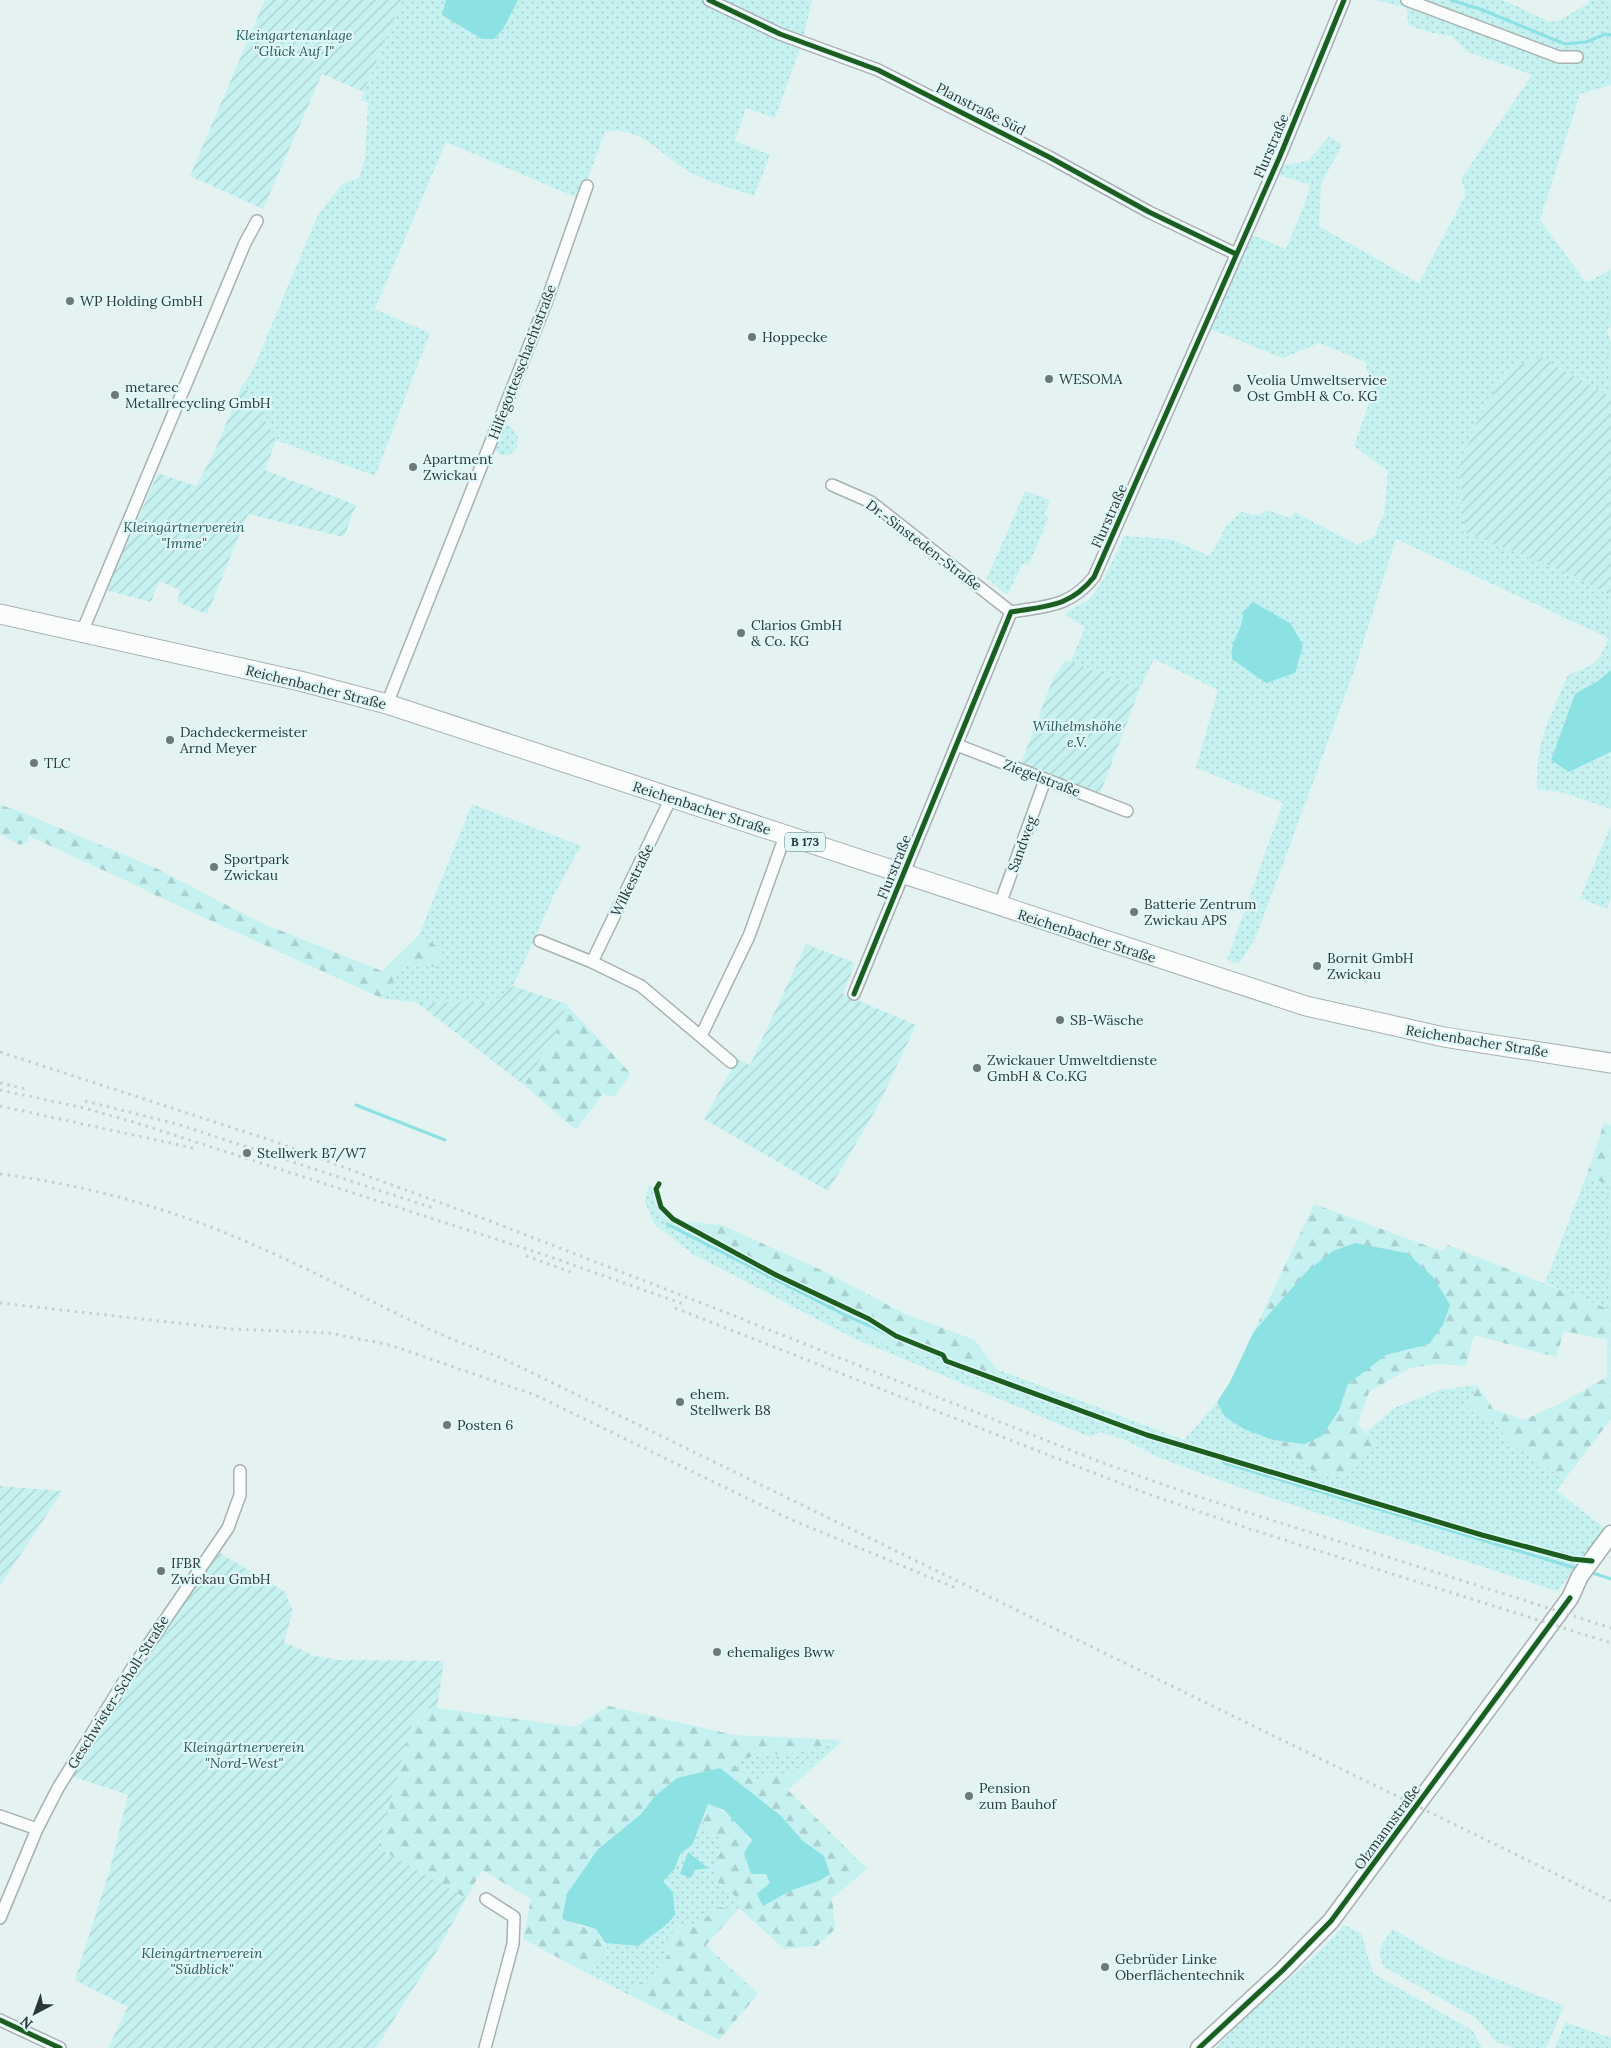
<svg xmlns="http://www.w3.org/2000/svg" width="1611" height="2048" font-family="Lora,serif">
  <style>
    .grass { fill: url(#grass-dots) }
    .forest { fill: url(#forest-firs) }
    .garden { fill: url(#garden-furrows) }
    .water { fill: #8ce1e2 }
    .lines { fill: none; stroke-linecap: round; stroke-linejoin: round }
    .stream { stroke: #8ce1e2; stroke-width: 3 }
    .street-casing { stroke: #a7b1b1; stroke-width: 14 }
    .secondary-casing { stroke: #a7b1b1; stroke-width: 19 }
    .primary-casing { stroke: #a7b1b1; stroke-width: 21 }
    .street { stroke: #fbfdfd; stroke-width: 11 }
    .secondary { stroke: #fbfdfd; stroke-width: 16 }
    .primary { stroke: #fbfdfd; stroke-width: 19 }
    .rail { stroke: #cacdcd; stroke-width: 3; stroke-dasharray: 2.5 5; stroke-linecap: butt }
    .cycleway-casing { stroke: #e0f7f7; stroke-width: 8 }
    .cycleway { stroke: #1b5e20; stroke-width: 5 }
    .poi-dot { fill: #6e7878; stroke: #e0f7f7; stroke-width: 2 }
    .labels { text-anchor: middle; stroke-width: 4.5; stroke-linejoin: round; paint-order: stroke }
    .shield { fill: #e0f7f7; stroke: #637171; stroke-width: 1 }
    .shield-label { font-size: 12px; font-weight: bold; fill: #2e3737 }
    .park-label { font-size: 14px; font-style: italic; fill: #295b5c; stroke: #e0f7f7 }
    .street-label { font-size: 14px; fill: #2e3737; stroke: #e0f7f7 }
    .poi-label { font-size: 14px; fill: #2e3737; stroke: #e0f7f7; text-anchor: start }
  </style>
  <defs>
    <pattern id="grass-dots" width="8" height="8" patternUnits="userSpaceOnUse" patternTransform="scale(1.25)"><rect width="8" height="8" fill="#c6f1f1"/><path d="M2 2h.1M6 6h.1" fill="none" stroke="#aacfcf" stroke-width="1.8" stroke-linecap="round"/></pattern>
    <pattern id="forest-firs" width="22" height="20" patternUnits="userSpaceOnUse" patternTransform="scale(1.25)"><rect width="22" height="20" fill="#c6f1f1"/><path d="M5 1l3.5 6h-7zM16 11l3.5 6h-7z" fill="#aacfcf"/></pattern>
    <pattern id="garden-furrows" width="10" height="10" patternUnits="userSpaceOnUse" patternTransform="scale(1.25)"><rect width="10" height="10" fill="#c6f1f1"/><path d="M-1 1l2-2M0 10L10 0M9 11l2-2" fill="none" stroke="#aacfcf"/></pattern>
  </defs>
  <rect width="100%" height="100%" fill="#e5f2f2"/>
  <path class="grass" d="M402,0H812L802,43L775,118L746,108L735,141L770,155L754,196C734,189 711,183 692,173C660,157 644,125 605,132L580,199L446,142L375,309L430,333L375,476L276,440L266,419L242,385L251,374L318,215L342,184L359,178L365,158L368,103L361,100Z
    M1375,0H1503L1550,22L1560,20L1587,4L1589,0H1611V85L1580,94L1540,220L1585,281H1590L1611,269V326L1607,330L1611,343V397L1591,386L1506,371L1476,424L1459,467L1465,532L1572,575L1611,596V670L1598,681L1575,694L1551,760L1570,772L1611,753V809L1561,792L1538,790C1533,746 1552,714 1568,675C1593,665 1599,665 1608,638L1396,539L1354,671L1256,937L1239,964L1227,960L1283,803L1196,768L1218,690L1154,659L1140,688L1071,662L1085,627L1065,615C1071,606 1083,606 1090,598C1106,581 1114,557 1124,536L1170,539L1210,556L1226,526L1241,512L1259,516L1267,510L1290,518L1295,512L1357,545L1374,537L1384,514L1388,471L1354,446L1373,392L1365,362L1319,343L1283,358L1210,329L1252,235L1286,249L1310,190L1308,184L1279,175L1284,165L1308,161L1329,136L1342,145L1321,184L1319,226L1419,283L1466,194L1461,179L1532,75L1468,52L1451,36L1433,33L1408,25L1407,8Z
    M510,425L518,437L517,447L510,455H500L494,448L503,427Z
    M1025,491L1050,500L1045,513L1048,519L1030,563L1022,565L1007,595L987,578Z
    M472,804L581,846L555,893L513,986L492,1003L409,1002L381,998L405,964L434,967L443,950L419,935Z
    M1611,826V898L1607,909L1580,898Z
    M1586,1177L1611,1185V1314L1608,1309L1545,1283Z
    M649,1185L656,1189L661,1207L680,1221L685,1230L788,1284L846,1327L900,1350L909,1348L985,1380L996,1369L1184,1440L1217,1402C1235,1432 1247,1425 1273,1440C1289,1448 1303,1463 1317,1474L1378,1445L1366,1432L1396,1407L1440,1390L1477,1385L1466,1409L1495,1422L1510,1443L1565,1479L1557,1491L1607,1530L1557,1591L1241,1488L1160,1458L1125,1440L1101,1432L1090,1437L851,1337L693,1254L655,1225L645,1203Z
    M843,1740L825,1757L787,1775L774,1772L755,1783L733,1764L752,1756L801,1752Z
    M703,1820L709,1837H723L713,1879L742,1901L737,1911L720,1907L695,1925L669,1952L654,1975L624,1992L587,1973L609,1954L605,1943L639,1946L652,1933L660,1931L662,1881L674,1870L680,1854L693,1844Z
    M1344,1925L1361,1933L1373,1973L1473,2031L1482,2048H1216C1255,2002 1306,1970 1344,1925Z
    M1393,1929L1436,1955L1564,2006L1546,2048H1513L1496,2042L1476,2018L1384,1967C1375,1949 1382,1944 1393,1929Z
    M1565,2022L1611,2038V2048H1555Z"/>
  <path class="forest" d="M0,805L19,811L156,868L259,922L382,971L419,935L443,950L434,967L405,964L381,998L146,891L148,887L146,890L29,836L28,842L20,845L0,834Z
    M566,1004L631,1074L614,1097L603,1094L576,1130L524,1085L557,1032Z
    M1604,1123L1611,1125V1185L1586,1177Z
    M1314,1204L1441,1251L1448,1245L1608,1309L1611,1314V1419L1565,1479L1510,1443L1495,1422L1466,1409L1477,1385L1493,1409L1524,1420L1563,1402L1607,1377V1340L1564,1331L1556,1357L1474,1335L1466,1366L1437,1364L1410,1368L1369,1392L1358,1424L1378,1445L1346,1477L1317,1474L1273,1440L1304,1444L1339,1410L1348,1384L1386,1354L1410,1349L1407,1253L1355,1243L1286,1296L1253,1333Z
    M680,1221L722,1225L830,1274L903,1313L975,1340L996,1369L985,1380L909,1348L900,1350L846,1327L788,1284L685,1230Z
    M608,1706L734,1735L843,1740L801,1752L752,1756L733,1764L755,1783L774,1772L787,1775L825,1757L788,1790L867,1869L832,1898L835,1929L817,1946L784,1949L739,1908L742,1901L713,1879L723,1837H709L703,1820L708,1804C746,1818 754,1851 770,1883L763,1905L792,1890L819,1881L824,1856L803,1841L780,1815L720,1768L655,1796L641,1814L598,1848L578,1926L596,1929L609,1954L587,1973L523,1939L531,1899L482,1870L436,1952L378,1848L416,1710L437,1708L575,1727Z
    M720,1907L737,1911L706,1945L758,1994L719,2040L624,1992L654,1975L669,1953L663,1945L679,1924L695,1925Z"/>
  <path class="garden" d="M265,0H402L364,92L322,74L263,209L190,176Z
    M1541,357L1611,397V596L1572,575L1465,532L1459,467L1476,424L1506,371Z
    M242,385L255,399L276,440L265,470L356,505L344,537L248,514L207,614L177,602L180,590L159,581L151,602L106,590L158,473L196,486L213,455Z
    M1066,660L1140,688L1100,794L1021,763L1054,676Z
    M806,944L855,963L843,994L916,1025L878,1106L828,1191L704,1119L737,1059L750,1065Z
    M513,986L566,1004L557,1032L524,1085L416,1002L492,1003Z
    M0,1486L62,1491L0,1586Z
    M215,1550L284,1591L293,1610L284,1642L315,1656L339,1660L444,1661L437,1708L416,1710L378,1848L466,1898L436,1952L376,2048H108L128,2007L75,1980L110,1869L128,1795L72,1776L172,1611Z"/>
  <path class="water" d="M446,0H518L503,29L494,39H482L442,15Z
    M1253,602L1290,623L1303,645L1295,673L1266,683L1232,659C1230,636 1243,634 1243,612Z
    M1611,670V752L1569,772L1551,760L1575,694L1598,681Z
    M1355,1243L1407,1253L1434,1278L1450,1305L1443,1325L1429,1344L1386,1355L1348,1384L1339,1410L1322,1436L1304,1444L1273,1440L1244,1429L1225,1417L1217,1402L1230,1382L1253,1333L1271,1312L1307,1271L1333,1251Z
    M720,1768L780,1815L803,1841L824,1856L830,1874L819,1881L792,1890L763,1906L757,1894L770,1883L766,1874H751L744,1853L752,1840L724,1810L708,1804L693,1844L680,1854L674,1870L663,1881L673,1893L675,1914C666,1929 651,1934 639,1946L605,1943L596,1929L562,1919L567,1894L598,1849L641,1814L655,1796L677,1778Z
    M688,1852L708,1868L695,1870L691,1878L680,1874Z"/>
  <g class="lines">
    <path class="stream" d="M1451,0L1480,9L1565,44L1586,42L1606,34L1611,35
      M356,1105L445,1140
      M667,1224L847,1316L942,1358
      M1224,1463L1579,1569
      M1590,1572L1611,1579"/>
    <g class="street-casing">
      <path id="street" d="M709,0L780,34L878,70L1049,157L1149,212L1236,254
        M1407,0L1559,57H1577
        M832,485L871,502L1011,612
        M82,632L245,243L257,221
        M387,704L546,303L587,186
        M957,745L1127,811
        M999,907L1045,780
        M540,941L592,962L641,986L731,1062
        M592,962L671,798
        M854,994L1011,612C1047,606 1070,607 1094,577L1280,156L1344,0
        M701,1036L749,936L785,836
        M0,1816L37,1829
        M0,1918L37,1829L58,1788L133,1667L228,1528L240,1495V1471
        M0,2020L60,2048
        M485,2048L513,1944L514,1917L486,1899"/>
    </g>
    <g class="secondary-casing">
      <path id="secondary" d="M1199,2048L1282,1971L1331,1921L1570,1598L1580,1576L1611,1534"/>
    </g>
    <g class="primary-casing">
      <path id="primary" d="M0,614L300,681L387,704L1306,1006L1444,1037L1611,1063"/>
    </g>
    <use href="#street" class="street"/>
    <use href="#secondary" class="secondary"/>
    <use href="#primary" class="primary"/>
    <path class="rail" d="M0,1052L270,1140L490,1221L717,1309L1103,1463L1190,1494L1611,1628
      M0,1083L26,1089
      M0,1090L84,1108L137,1123L548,1256L686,1305
      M85,1101L177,1124L436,1209
      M0,1106L193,1148
      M0,1174C81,1184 158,1205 233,1236C301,1264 365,1299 431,1330C456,1342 483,1350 508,1361L1611,1901
      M526,1256L571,1272
      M0,1303L231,1329L329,1333L390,1345L535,1395L792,1520L956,1588
      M675,1308L1145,1493L1256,1531L1611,1643"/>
    <g class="cycleway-casing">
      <path id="cycleway" d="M709,0L780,34L878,70L1049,157L1149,212L1236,254
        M854,994L1011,612C1047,606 1070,607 1094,577L1280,156L1344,0
        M659,1184L656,1189L661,1207L673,1219L776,1275L869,1319L896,1336L943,1355L946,1361L1147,1435L1482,1535L1572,1559L1592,1561
        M0,2020L60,2048
        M1199,2048L1282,1971L1331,1921L1570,1598"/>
    </g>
    <use href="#cycleway" class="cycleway"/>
  </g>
  <g class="poi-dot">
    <circle cx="70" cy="301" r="5"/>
    <circle cx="752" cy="337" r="5"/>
    <circle cx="1049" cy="379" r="5"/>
    <circle cx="1237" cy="388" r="5"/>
    <circle cx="115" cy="395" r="5"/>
    <circle cx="413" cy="467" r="5"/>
    <circle cx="741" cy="633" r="5"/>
    <circle cx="170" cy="740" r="5"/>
    <circle cx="34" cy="763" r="5"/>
    <circle cx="214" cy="867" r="5"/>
    <circle cx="1134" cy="912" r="5"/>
    <circle cx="1317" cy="966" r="5"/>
    <circle cx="1060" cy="1020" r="5"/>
    <circle cx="977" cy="1068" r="5"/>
    <circle cx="247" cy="1153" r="5"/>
    <circle cx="680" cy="1402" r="5"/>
    <circle cx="447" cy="1425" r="5"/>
    <circle cx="161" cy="1571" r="5"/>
    <circle cx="717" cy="1652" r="5"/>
    <circle cx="969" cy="1796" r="5"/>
    <circle cx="1105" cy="1967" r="5"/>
  </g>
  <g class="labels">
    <rect class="shield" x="785" y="832.5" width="40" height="19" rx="4"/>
    <g class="shield-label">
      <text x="805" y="846">B 173</text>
    </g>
    <g class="park-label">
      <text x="294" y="40">Kleingartenanlage<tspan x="294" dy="16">"Glück Auf I"</tspan></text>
      <text x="184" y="532">Kleingärtnerverein<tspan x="184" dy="16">"Imme"</tspan></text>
      <text x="1077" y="731">Wilhelmshöhe<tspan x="1077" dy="16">e.V.</tspan></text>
      <text x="244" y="1752">Kleingärtnerverein<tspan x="244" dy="16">"Nord-West"</tspan></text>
      <text x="202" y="1958">Kleingärtnerverein<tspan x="202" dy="16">"Südblick"</tspan></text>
    </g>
    <g class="street-label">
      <text transform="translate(981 109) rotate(27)" y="5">Planstraße Süd</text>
      <text transform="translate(1271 146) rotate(-67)" y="5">Flurstraße</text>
      <text transform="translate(522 362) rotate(-69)" y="5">Hilfegottesschachtstraße</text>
      <text transform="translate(1109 516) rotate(-66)" y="5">Flurstraße</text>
      <text transform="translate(924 545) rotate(37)" y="5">Dr.-Sinsteden-Straße</text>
      <text transform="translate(316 687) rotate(14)" y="5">Reichenbacher Straße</text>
      <text transform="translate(1042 778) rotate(21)" y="5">Ziegelstraße</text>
      <text transform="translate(702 808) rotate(18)" y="5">Reichenbacher Straße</text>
      <text transform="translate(1022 844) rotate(-70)" y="5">Sandweg</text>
      <text transform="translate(894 867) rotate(-68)" y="5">Flurstraße</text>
      <text transform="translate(632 880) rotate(-64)" y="5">Wilkestraße</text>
      <text transform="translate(1087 936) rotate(18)" y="5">Reichenbacher Straße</text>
      <text transform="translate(1477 1041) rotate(9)" y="5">Reichenbacher Straße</text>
      <text transform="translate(118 1692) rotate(-58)" y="5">Geschwister-Scholl-Straße</text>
      <text transform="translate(1387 1827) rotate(-54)" y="5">Olzmannstraße</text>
    </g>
    <g class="poi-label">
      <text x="80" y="306">WP Holding GmbH</text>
      <text x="762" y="342">Hoppecke</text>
      <text x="1059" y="384">WESOMA</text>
      <text x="1247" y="385">Veolia Umweltservice<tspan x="1247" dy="16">Ost GmbH &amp; Co. KG</tspan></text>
      <text x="125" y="392">metarec<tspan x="125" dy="16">Metallrecycling GmbH</tspan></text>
      <text x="423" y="464">Apartment<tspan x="423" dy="16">Zwickau</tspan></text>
      <text x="751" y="630">Clarios GmbH<tspan x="751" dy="16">&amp; Co. KG</tspan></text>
      <text x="180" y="737">Dachdeckermeister<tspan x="180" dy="16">Arnd Meyer</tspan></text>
      <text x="44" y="768">TLC</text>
      <text x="224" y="864">Sportpark<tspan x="224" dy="16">Zwickau</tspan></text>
      <text x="1144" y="909">Batterie Zentrum<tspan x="1144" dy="16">Zwickau APS</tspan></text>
      <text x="1327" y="963">Bornit GmbH<tspan x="1327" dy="16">Zwickau</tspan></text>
      <text x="1070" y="1025">SB-Wäsche</text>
      <text x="987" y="1065">Zwickauer Umweltdienste<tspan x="987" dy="16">GmbH &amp; Co.KG</tspan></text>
      <text x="257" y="1158">Stellwerk B7/W7</text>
      <text x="690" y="1399">ehem.<tspan x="690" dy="16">Stellwerk B8</tspan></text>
      <text x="457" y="1430">Posten 6</text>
      <text x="171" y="1568">IFBR<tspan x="171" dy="16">Zwickau GmbH</tspan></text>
      <text x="727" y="1657">ehemaliges Bww</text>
      <text x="979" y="1793">Pension<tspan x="979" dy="16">zum Bauhof</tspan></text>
      <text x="1115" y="1964">Gebrüder Linke<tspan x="1115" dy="16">Oberflächentechnik</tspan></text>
    </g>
  </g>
  <g transform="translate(35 2013) rotate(221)" stroke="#e0f7f7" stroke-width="4" paint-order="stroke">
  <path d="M0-4L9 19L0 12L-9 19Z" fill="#2e3737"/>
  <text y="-8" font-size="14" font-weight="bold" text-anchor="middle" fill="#2e3737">N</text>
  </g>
</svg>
